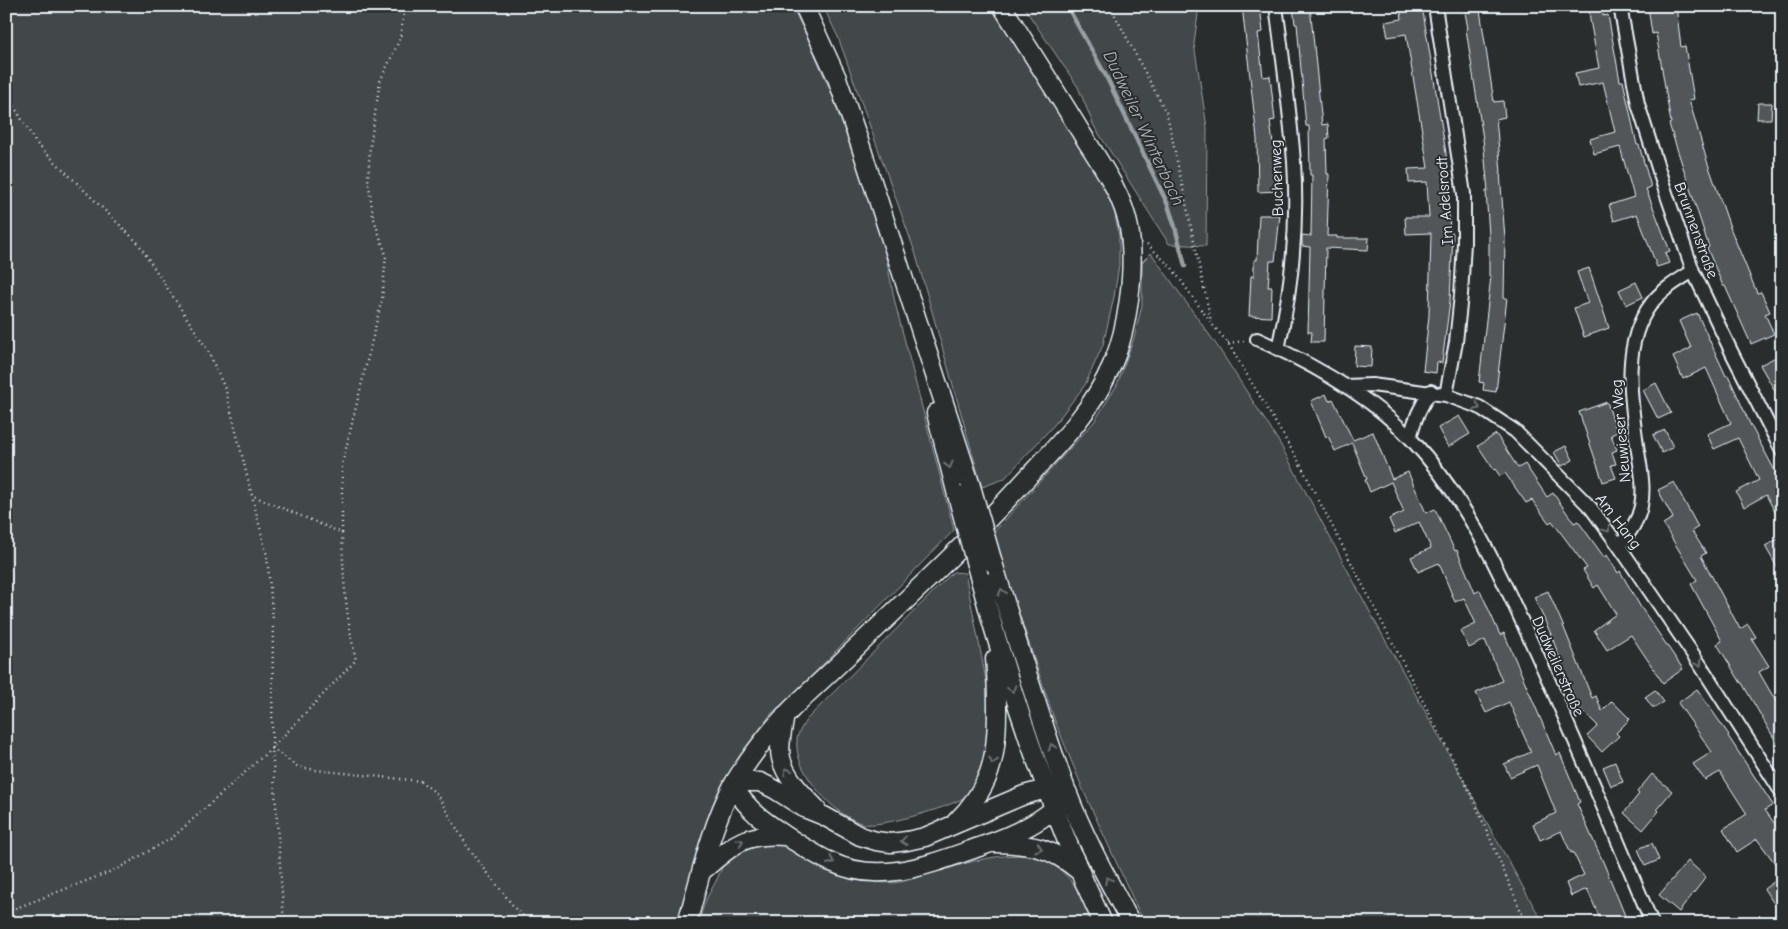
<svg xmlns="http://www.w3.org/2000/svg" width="1788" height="929" font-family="'Comic Neue',sans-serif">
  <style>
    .green { fill: #424648; stroke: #959ca0 }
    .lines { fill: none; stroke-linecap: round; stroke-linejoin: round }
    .stream { stroke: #989fa3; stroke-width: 4.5 }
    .building { fill: #535759; stroke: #e8f1f8 }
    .street-casing { stroke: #e8f1f8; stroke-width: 16 }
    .secondary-casing { stroke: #e8f1f8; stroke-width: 21 }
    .path { stroke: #e8f1f8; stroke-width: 2.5; stroke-dasharray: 1 4; stroke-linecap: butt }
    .street { stroke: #2a2d2e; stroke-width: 12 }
    .secondary { stroke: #2a2d2e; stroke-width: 18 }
    .secondary-bridge-casing { stroke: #e8f1f8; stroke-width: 21; stroke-linecap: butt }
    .secondary-bridge { stroke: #2a2d2e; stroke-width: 18 }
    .oneway { stroke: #6c7275 }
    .labels { text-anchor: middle; stroke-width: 4; stroke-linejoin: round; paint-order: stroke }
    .street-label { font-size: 16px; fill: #e8f1f8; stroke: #2a2d2e }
    .water-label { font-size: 18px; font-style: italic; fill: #acb3b9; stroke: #2a2d2e }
  </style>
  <rect width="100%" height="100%" fill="#2a2d2e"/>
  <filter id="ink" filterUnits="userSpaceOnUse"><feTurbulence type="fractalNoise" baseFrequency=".02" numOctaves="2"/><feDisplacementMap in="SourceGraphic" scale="10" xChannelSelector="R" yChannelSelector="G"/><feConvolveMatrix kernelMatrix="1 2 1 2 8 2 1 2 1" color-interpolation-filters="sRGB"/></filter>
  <g filter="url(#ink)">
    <path class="green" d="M6,6H792L808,39L831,92L882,237L895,303L954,530L799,689L770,715L735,767L680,923H6Z
      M823,6H991L1100,175L1114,210L1119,236V265L1114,297L1103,345L1085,385L1054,425L1004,479L982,487L915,252L838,37Z
      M1023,6H1199L1194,44L1207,127L1206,246L1169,244L1094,126L1078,87Z
      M1151,253L1218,347L1279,442L1378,627L1543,923H1145L1139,912L1084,792L1055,721L1000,557L994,532L1094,422L1117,385L1134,338L1142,305V262Z
      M953,572L965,573C970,596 974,620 979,643C985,677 998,731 986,764C981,775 973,791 963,798C948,808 881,827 864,824C836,817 793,772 797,740C797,734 803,726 806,720Z
      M776,844C781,845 786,845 791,847C798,849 803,856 810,860C826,870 846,879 866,881C876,882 890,884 900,882C942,873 1019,837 1057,867C1076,882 1085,903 1096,923H699C703,905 706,899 715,883C719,876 721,868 725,862C736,846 759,844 776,844Z"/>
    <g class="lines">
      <path class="stream" d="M1067,6L1106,76L1168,205L1175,227L1185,266"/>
    </g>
    <path class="building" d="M1242,6H1260L1263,32L1258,33L1263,77L1270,76L1275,120L1270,121L1273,144H1277L1279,191L1258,192L1257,139Z
      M1293,6H1310L1322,125L1328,124L1329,138L1326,139L1327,174H1329L1327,236H1337V238H1369L1368,250L1326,248L1324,342H1311L1312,332H1308L1310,247L1302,246V235L1311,236L1312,175H1310L1309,126H1306L1297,24H1295Z
      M1400,6H1422L1446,153L1450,233H1453L1450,301L1442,363L1437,362L1436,373L1423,371L1429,315L1431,233L1406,234L1405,217H1429L1427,182L1409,183L1408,169L1428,168L1406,34L1388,37L1385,22L1402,19Z
      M1589,6H1603V16L1608,15L1620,81H1623L1637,145H1639L1651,187L1646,189L1670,251L1665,253L1669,263L1657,267L1637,214L1614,221L1609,205L1634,197L1620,147L1594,154L1590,139L1615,132L1603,82L1578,87L1575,73L1599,68L1590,20Z
      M1648,6H1676L1681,47L1685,46L1694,99L1689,100L1707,161L1731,230L1757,293L1761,292L1770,312L1765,314L1774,334L1751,344L1725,286H1723L1707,248L1709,247L1669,124L1671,123L1656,33L1652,34Z
      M1480,10L1494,102L1503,101L1505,117L1496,119L1501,172H1500L1505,239L1504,298H1507L1496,392L1483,390L1484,383L1479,382L1491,276H1489V235L1486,191H1488L1483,139L1466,29H1468L1465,12Z
      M1758,103H1772L1771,119H1757Z
      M1259,215H1280L1275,261H1270L1268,287H1272L1271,317L1249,316L1251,276H1254V260H1257Z
      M1589,268L1609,328L1584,337L1574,308L1588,303L1577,272Z
      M1636,282L1643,297L1626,305L1619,290Z
      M1697,313L1726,376L1728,375L1750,424L1782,484V525L1766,495L1744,507L1736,492L1759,480L1738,438L1714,449L1707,434L1731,423L1706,368L1683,379L1673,357L1691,348L1679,321Z
      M1355,346L1372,347L1371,367L1354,366Z
      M1778,356L1782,362V403L1760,365Z
      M1656,383L1671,413L1658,419L1643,390Z
      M1326,394L1329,401L1333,399L1353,440L1373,432L1392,479L1408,472L1426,513L1435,509L1455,551L1457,550L1475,593L1480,590L1500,635L1504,633L1556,755L1560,753L1580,802L1577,804L1604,864L1628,923H1602L1587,889L1571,896L1566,883L1584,875L1573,852L1571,853L1561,831L1540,840L1533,824L1556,813L1537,765L1510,777L1504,764L1531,752L1509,702L1486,713L1476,693L1502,681L1485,640L1469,648L1461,631L1476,624L1464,598L1455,602L1439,563L1418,572L1411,557L1431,548L1419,522L1395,533L1389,519L1404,512L1391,482L1370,492L1365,480L1367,479L1352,443L1335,451L1328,436L1326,437L1311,401Z
      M1607,402L1617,432L1611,435L1617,450L1612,452L1616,464L1611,465L1616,478L1603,482L1579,412Z
      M1459,416L1470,434L1448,447L1438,428Z
      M1665,430L1673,447L1662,453L1653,435Z
      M1496,434L1518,468L1525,464L1547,497L1553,493L1574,523L1578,521L1604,557L1607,555L1618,573L1620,571L1640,606L1683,669L1663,683L1631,635L1607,650L1594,630L1616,614L1598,585L1594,588L1583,570L1587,568L1552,521L1549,523L1532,500L1526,503L1505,473L1500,476L1495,469L1494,470L1478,446Z
      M1566,446L1573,460L1562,466L1554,452Z
      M1674,482L1698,527L1692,531L1706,553L1701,556L1740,629L1748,624L1756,637L1752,639L1769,666L1759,672L1782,712V752L1742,683H1741L1717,644L1722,641L1691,584L1697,580L1663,524L1673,518L1658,490Z
      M1782,537V576L1765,546Z
      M1548,591L1562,623L1592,698L1596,696L1602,711L1612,701L1630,719L1616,733L1619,736L1602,752L1587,736L1598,726L1582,710L1579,711L1550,632L1534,597Z
      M1697,689L1729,735L1728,736L1773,805L1765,810L1782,834V873L1757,839L1737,852L1723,829L1747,814L1720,772L1705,780L1693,764L1712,752L1678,703Z
      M1655,690L1664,702L1656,707H1652L1645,697Z
      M1615,762L1623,782L1611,786L1603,767Z
      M1652,774L1672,791L1657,809L1659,811L1643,830L1624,813L1639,794L1637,792Z
      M1652,843L1659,860L1645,866L1638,849Z
      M1688,861L1706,877L1679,912L1659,895Z
      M1782,876V915L1764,889Z"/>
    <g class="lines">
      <g class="street-casing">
        <path id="street" d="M1276,6C1283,58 1290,110 1294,162C1298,224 1292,288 1278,349
          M1435,6L1464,194V243L1461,295L1456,342L1446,395
          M1620,6L1638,104L1664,187L1693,271L1732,353L1782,451
          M1257,339C1310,363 1371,396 1411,439C1470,502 1504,582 1539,659C1578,747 1615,834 1652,923
          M1345,386L1372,385L1446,395L1479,407L1515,431L1591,508L1619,546L1701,666L1782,793
          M1410,438C1414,420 1420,406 1431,391
          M1619,546C1629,533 1638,522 1641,506C1645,486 1640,465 1637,445C1631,400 1621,344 1651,304C1661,290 1679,280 1693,271"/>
      </g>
      <g class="secondary-casing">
        <path id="secondary" d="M804,6L837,78L860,144L970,483
          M936,413L957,495
          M993,563C1017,640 1039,717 1067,792C1084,837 1108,880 1131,923
          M979,576C1011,695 1050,811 1103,923
          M785,715C783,728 778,745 781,758C785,777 803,795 816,808
          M733,786C751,814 764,821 791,839C804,847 817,856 831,862C881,886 933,863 982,846C1011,836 1050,820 1068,793
          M733,786L745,782H760L774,789L804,808L824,816L860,836L876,841L891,843L907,841L925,837L1024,795L1046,789L1057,790
          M955,823C990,788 997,760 997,712C997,694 997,677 995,659
          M995,843C1031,844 1051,847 1079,871
          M702,871C732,846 743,832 786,836
          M687,923C700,878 711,826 733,785C741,771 751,757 761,744C783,714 812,690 839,664C903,603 969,542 1029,476C1061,442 1093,409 1112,365C1128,329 1136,268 1129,228C1123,194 1100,163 1082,134C1056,91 1029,49 1002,6"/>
      </g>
      <path class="path" d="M1110,6L1167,114L1211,321
        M6,93L36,143L138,243L207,349L226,391L267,556L273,619L272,748L284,923
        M1147,244L1172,268L1211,323L1228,343L1299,462L1472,796L1526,923
        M1228,343L1244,341
        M342,533V465L382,299L386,255L373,216L368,178L370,147L380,81L400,39L405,6
        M272,748L298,767L316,770L420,781L436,793L467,846L517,911L531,923
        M6,912L117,869L172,838L272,748L356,660C346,616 343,578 342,533L251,495"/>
      <use href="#street" class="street"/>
      <use href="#secondary" class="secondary"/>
      <g class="secondary-bridge-casing">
        <path id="secondary-bridge" d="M970,483L993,563
          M957,495L979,576"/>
      </g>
      <use href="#secondary-bridge" class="secondary-bridge"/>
    </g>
    <defs><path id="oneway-chevron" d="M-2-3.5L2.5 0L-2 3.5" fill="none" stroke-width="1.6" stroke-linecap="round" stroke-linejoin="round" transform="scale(1.25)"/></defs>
    <g class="oneway">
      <use href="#oneway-chevron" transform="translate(1477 407) rotate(25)"/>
      <use href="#oneway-chevron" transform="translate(949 465) rotate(76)"/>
      <use href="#oneway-chevron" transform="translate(1607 529) rotate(53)"/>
      <use href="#oneway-chevron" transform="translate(1002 592) rotate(-107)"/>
      <use href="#oneway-chevron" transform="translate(1699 663) rotate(56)"/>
      <use href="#oneway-chevron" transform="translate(1012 689) rotate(73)"/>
      <use href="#oneway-chevron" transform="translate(1052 747) rotate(-109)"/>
      <use href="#oneway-chevron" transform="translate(993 761) rotate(104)"/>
      <use href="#oneway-chevron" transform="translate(787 771) rotate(-119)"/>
      <use href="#oneway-chevron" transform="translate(904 841) rotate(173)"/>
      <use href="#oneway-chevron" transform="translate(740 842) rotate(-22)"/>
      <use href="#oneway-chevron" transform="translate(1039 848) rotate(17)"/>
      <use href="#oneway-chevron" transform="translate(831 861) rotate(24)"/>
      <use href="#oneway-chevron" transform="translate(1108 880) rotate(-117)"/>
    </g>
  </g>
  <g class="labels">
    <g class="street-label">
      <text transform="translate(1276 178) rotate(-92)" y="6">Buchenweg</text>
      <text transform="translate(1444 201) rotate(-94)" y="6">Im Adelsrodt</text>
      <text transform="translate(1697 230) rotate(70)" y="6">Brunnenstraße</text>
      <text transform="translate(1620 431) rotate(-95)" y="6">Neuwieser Weg</text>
      <text transform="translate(1619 521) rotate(53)" y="6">Am Hang</text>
      <text transform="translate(1559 666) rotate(66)" y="6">Dudweilerstraße</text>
    </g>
    <g class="water-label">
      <text transform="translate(1144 128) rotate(65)" y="6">Dudweiler Winterbach</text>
    </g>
  </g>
  <rect width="1788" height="929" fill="none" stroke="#2a2d2e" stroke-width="25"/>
  <rect x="12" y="12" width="1763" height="904" fill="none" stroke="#e8f1f8" stroke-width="2" filter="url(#ink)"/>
</svg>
